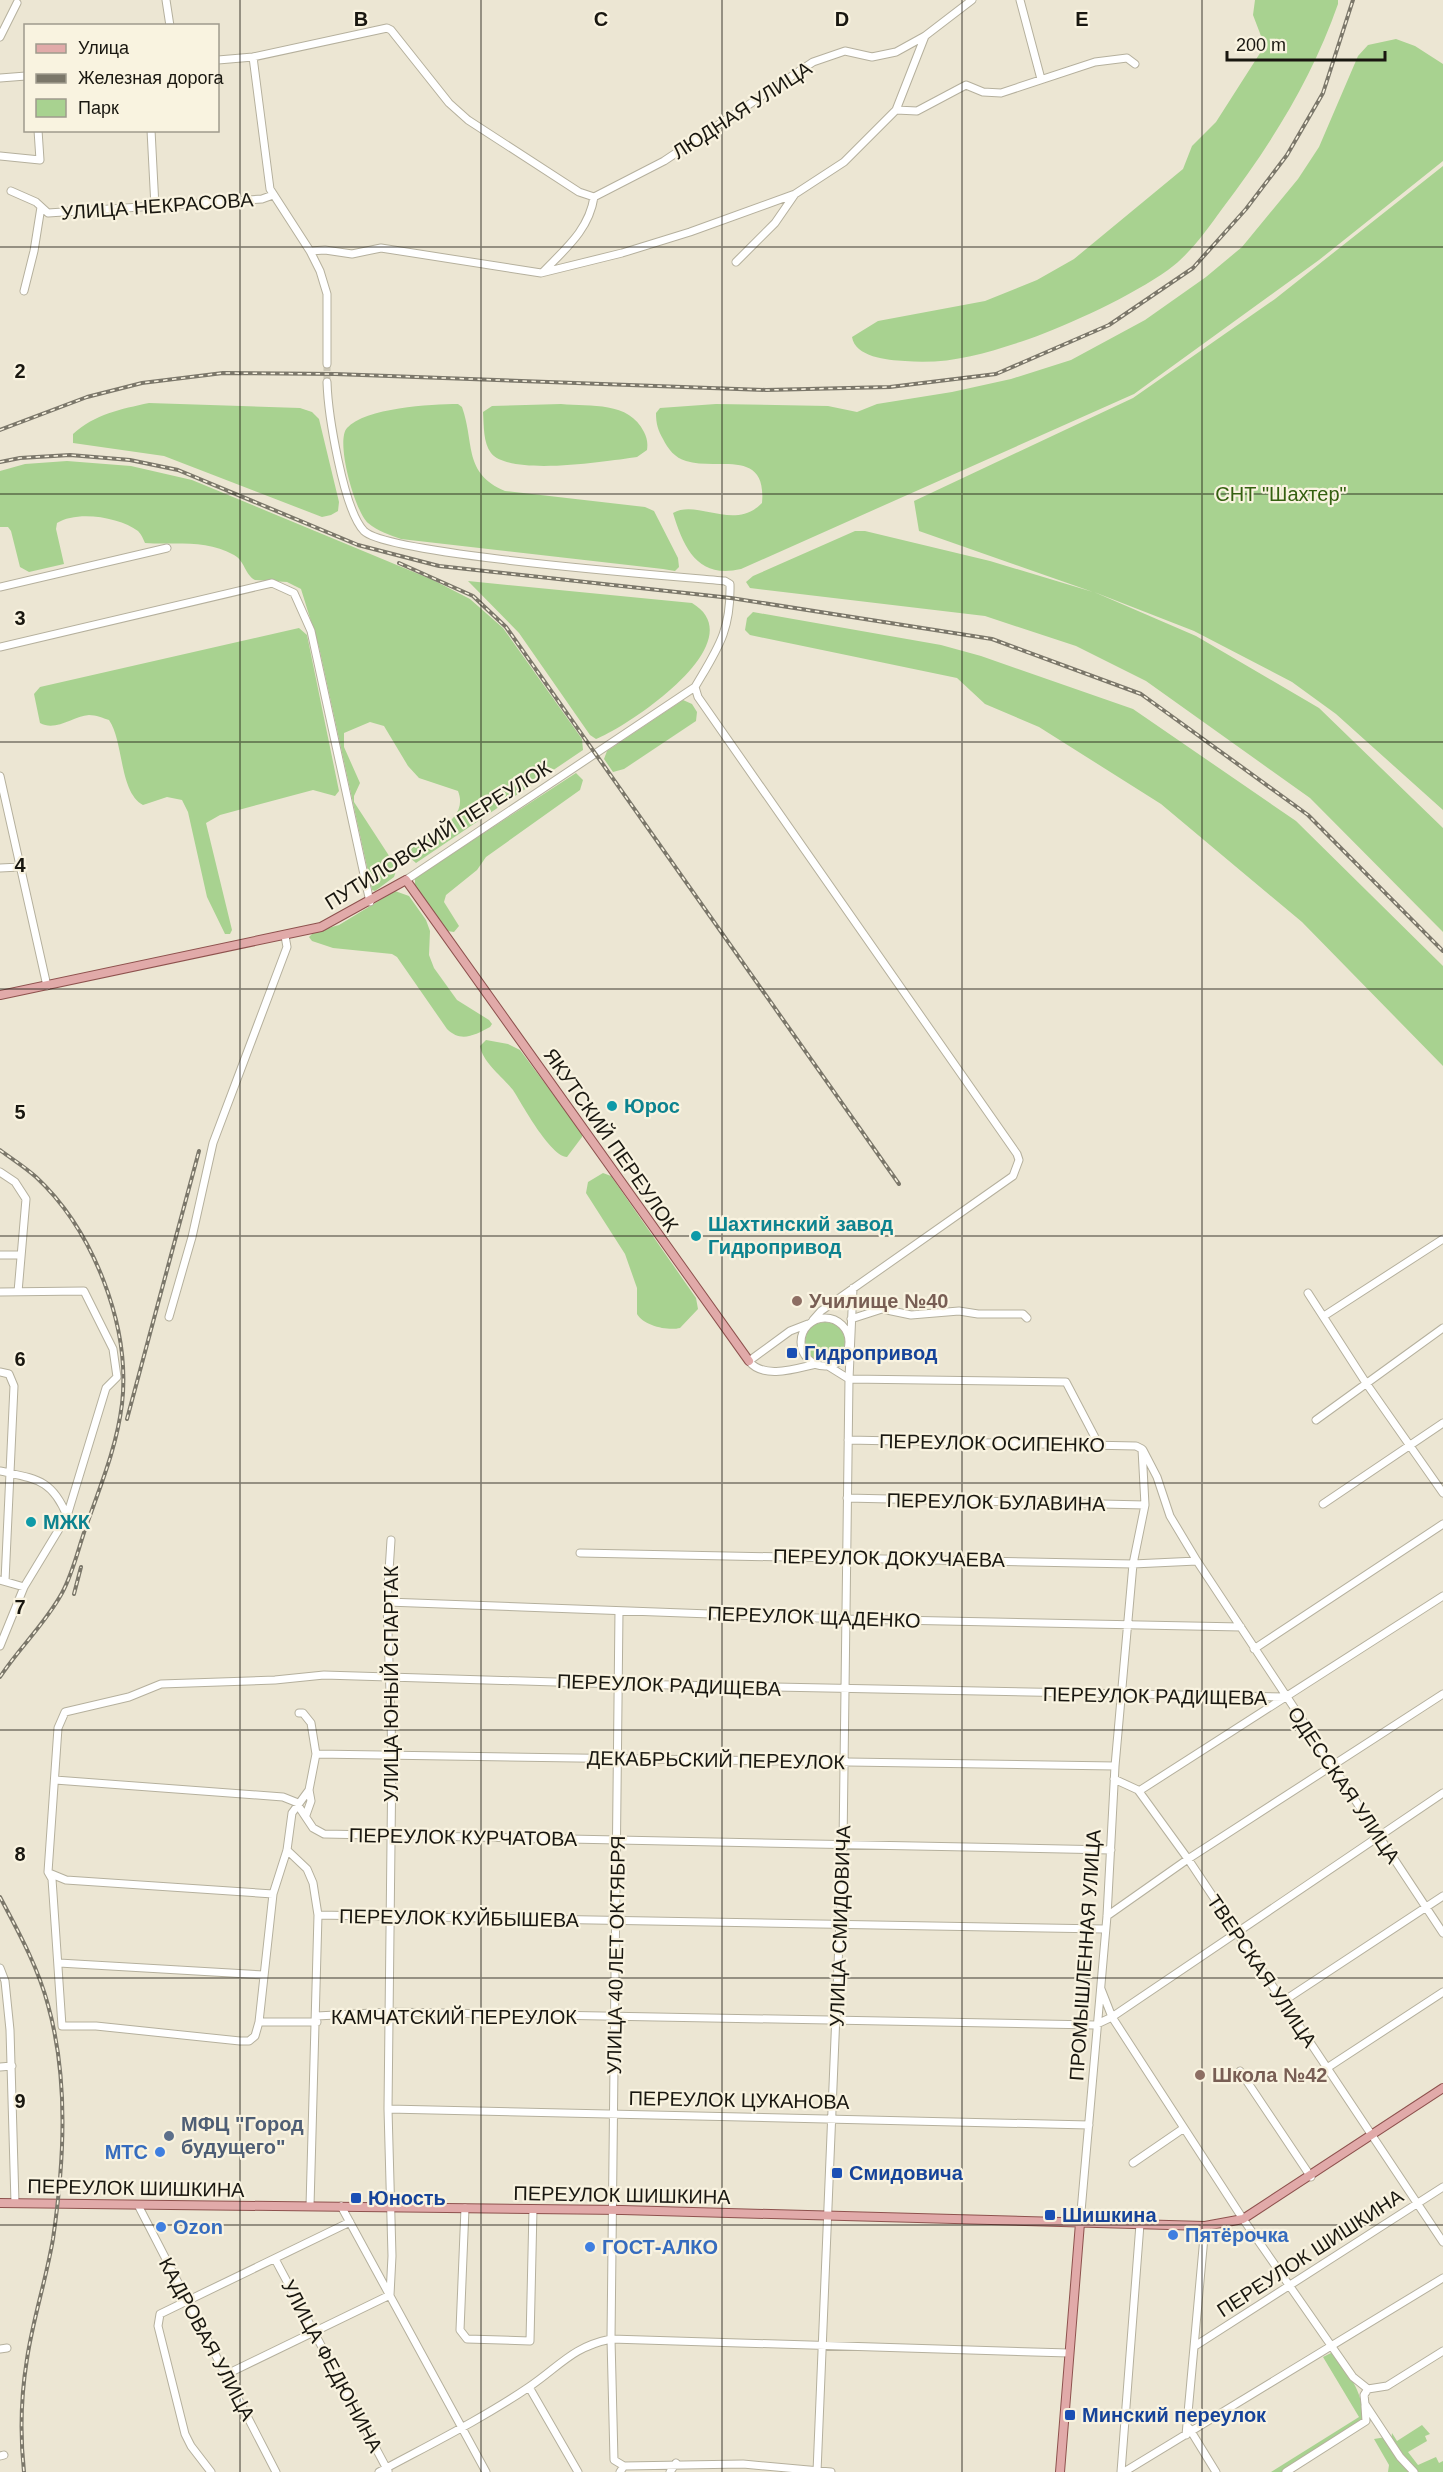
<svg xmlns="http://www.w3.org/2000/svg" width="1443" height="2472" font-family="Arial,sans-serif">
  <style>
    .green { fill: #a8d290 }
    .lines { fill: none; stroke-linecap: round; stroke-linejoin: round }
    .minor-tunnel { stroke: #ccc7b6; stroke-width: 7; stroke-dasharray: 7 3.5; stroke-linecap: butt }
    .minor-casing { stroke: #b5b09d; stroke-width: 9 }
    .major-casing { stroke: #8e524e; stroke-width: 10 }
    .minor { stroke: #fff; stroke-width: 7 }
    .major { stroke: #e1aaa9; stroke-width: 8 }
    .rail-casing { stroke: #7b776a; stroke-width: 4 }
    .rail { stroke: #f9f3e0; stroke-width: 1.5; stroke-dasharray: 4.5; stroke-linecap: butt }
    .grid { fill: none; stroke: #191710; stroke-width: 1.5; stroke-opacity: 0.55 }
    .culture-dot { fill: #0f9aa8; stroke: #f9f3e0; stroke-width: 2 }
    .education-dot { fill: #8d6e63; stroke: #f9f3e0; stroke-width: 2 }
    .transit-dot { fill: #1a4fb4; stroke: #f9f3e0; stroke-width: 2 }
    .service-dot { fill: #5c6f8a; stroke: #f9f3e0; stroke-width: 2 }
    .shop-dot { fill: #3f7fe0; stroke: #f9f3e0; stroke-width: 2 }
    .labels { text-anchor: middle; stroke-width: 4.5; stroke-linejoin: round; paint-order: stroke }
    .street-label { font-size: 20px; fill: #191710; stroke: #f9f3e0 }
    .park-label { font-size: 20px; fill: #356111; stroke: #f9f3e0 }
    .culture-label { font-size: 20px; font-weight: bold; fill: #0d838f; stroke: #f9f3e0; text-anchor: start }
    .education-label { font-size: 20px; font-weight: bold; fill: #785e54; stroke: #f9f3e0; text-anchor: start }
    .transit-label { font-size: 20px; font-weight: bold; fill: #164399; stroke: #f9f3e0; text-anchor: start }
    .service-label { font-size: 20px; font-weight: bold; fill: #4e5e75; stroke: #f9f3e0; text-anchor: start }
    .shop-label { font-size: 20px; font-weight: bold; fill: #366cbe; stroke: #f9f3e0; text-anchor: start }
    .grid-label { font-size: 20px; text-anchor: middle; font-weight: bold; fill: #191710; stroke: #f9f3e0; stroke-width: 4.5; stroke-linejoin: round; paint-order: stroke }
  </style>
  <rect width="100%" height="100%" fill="#ece6d3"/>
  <path class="green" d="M1255,0H1338V4C1312,79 1270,146 1222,209C1206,231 1190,254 1168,270C1133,295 1069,325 1029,339C987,353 949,365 905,361C887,360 855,357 852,337L878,321L985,301L1037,280L1074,259L1183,169L1192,146L1216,122L1262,50L1261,36L1253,15Z
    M1396,39L1415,46L1443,64V161L1319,260L1134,394L741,569C698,579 684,549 673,513C698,499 734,532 762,503C767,447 717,471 686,461C675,458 668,449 663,439C658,430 656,424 656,413L660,408L716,404L828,406L857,412L877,404L952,392L1011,379L1071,360L1145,320L1206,277L1242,247L1298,179L1319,147L1358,56L1368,45Z
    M1443,166V810L1336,714L1292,682L1194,631L1094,592L1196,636L1319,708L1443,828V932L1310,798L1146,681L1076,646L985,616L750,588L746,582L753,576L855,531H865L990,561L1093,592L919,531L914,501L1133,398L1275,299Z
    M149,403L300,408L312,412L319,419L339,502L338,511L331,515L322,517L164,456L73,443V434C95,414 121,409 149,403Z
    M458,404L462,407C475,444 463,473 505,491L645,507L654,511L678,558L679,567L675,571L663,569L401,539C390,535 377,531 368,523C355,512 335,441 347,428C365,408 431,404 458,404Z
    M561,404C591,407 629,401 644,432C647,438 648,443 647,450L637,457C608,461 510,477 491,453C483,442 484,426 483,412L492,406Z
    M67,461L131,466L192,480L433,580L470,599L503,628L582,739L583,750L416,863L408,856L409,851C427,834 470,821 458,791L419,778L408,766L384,726L370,722L344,733V747L360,783L354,796V802L397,868L394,877L375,891L372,890L319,647L301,589L287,582L255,580C245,575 245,561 234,555C206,539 175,545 145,543C143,539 142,535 138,531C120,517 77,510 57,523L56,529L64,564L29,572L20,567L11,531L8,527H0V471L25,464Z
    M468,581L692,603C756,641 629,726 596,739L590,735L519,633Z
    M753,612L941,645L981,656L1133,709L1296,821L1443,966V1066L1302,922L1161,804L1039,727L985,704L957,678L750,635L745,630L747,618Z
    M299,628L307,635L339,791L335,796L313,790L220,815L206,823L232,930L230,934H225L207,897L188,812L182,800L167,797L143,805C119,792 124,742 109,720C103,718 96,715 89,715C73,716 56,732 40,723L34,694L40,687Z
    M683,700L692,704L697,712L696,721L624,769L613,772L604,759L607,751Z
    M576,773L583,780L580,790L486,857L477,870L446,895L444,902L459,926L454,932L447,931L415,886V878Z
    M395,891L409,896L426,920L430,931L429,955L434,968L457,1000L489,1020L492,1024L490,1027C475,1035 461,1043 447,1029L397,957L392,954L333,948L312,941L309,937L314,932L339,925Z
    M486,1040L508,1044L520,1050L582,1133V1137L567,1157C550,1156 522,1104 513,1090C502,1076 483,1063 480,1046Z
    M603,1173L611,1176L696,1298L698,1309L680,1328C668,1331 644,1326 637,1314V1288L625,1254L586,1193L588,1182Z
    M805 1342a20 20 0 1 1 40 0a20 20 0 1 1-40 0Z
    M1333,2352C1350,2378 1361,2387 1364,2419L1284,2472H1271L1359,2417L1323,2357Z
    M1422,2425L1430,2434L1425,2436L1427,2441L1408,2452L1418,2465L1436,2457L1439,2463L1443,2461V2472H1388L1389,2465L1374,2439L1386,2437L1391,2442L1392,2433L1397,2441Z"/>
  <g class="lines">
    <path class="minor-tunnel" d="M327,364V382"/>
    <g class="minor-casing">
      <path id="minor" d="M166,0L170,26
        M1020,0L1041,79
        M0,37L17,3
        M253,57L270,189L310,251L320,271L327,294V364
        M218,60L253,57L387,28L391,30L449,103L468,120L579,192L594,197
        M0,78L26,76
        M896,110L917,111L966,85L983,92L1001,93L1095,62L1127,58L1135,64
        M151,130L155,207
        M0,156L40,160L38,130
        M11,191L36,202L48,213L262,199L273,195
        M594,197L664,161L813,62L845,51L872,57L896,52L925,36L972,0
        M310,251L325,250L352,254L381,248L541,273L622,253L690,232L795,194L844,162L896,110L925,36
        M736,262L775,223L795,194
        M543,272C565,249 589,230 594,197
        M24,291L34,251L41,207
        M327,382C328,413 343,509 364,531C388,555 673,576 725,581L730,584C731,631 718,648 695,687L698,697L1017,1154L1019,1160L1013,1176L821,1311L813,1320
        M0,587L167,548
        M0,647L272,583L294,593L311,631L370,902
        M0,776L47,986
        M0,868L20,867
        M406,880L695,687
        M0,1172L15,1182L26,1199L18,1292
        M0,1255H21
        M0,1292L84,1291L113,1349L117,1377L106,1388L67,1516L24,1587L0,1646
        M1308,1293L1366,1383L1443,1493
        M1324,1316L1443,1239
        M169,1317L192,1237L213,1143L287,947L285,936
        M801 1342a24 24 0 1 1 48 0a24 24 0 1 1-48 0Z
        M851,1319L882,1309L911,1315L959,1311L978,1314H1023L1027,1318
        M808,1324L790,1331L749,1361C763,1380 798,1368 816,1364
        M828,1366L849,1379
        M0,1372L9,1374L14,1386L5,1581
        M849,1379L1066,1382L1099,1445
        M1316,1420L1443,1328
        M848,1440L1136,1446L1142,1449L1145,1505L1133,1564L1115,1766L1107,1916L1080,2223
        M1143,1450L1157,1477L1170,1516L1197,1561L1443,1933
        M0,1471C36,1479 52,1479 67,1516
        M847,1498L1145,1505
        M1323,1504L1443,1423
        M580,1553L1133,1564L1197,1561
        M0,1580L24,1587
        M387,1602L846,1619L1241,1627
        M619,1611L611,2339L614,2460L624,2466L620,2472
        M1254,1649L1443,1524
        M299,1713H303L311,1723L316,1754L309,1790L292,1813L287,1850L273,1894L259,2022L255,2036L249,2041H240L96,2026H62L52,1879L48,1872L58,1728L65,1712L129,1697L161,1684L275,1680L324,1675L619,1684L1285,1697
        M316,1754L1115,1766
        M1114,1779L1138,1790L1188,1859L1443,2242
        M55,1780L283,1797L298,1803
        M1139,1791L1443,1596
        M297,1804L313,1828L324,1834L1111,1850
        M306,1815L311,1801L309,1790
        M287,1850L307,1869L313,1883L318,1915L310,2206
        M49,1873L66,1880L273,1894
        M318,1915L1104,1929
        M1107,1916L1188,1859L1443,1694
        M59,1963L264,1975
        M0,1968L5,1981L10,2030L15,2203
        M1101,1989L1112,2017L1243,2219L1353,2377L1368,2389L1364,2395L1365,2404L1400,2457L1414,2472
        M1282,2002L1443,1896
        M317,2016L391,2012L1095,2025L1112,2017L1443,1793
        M259,2022H317
        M0,2067L12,2066
        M1327,2068L1443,1992
        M1240,2071L1311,2177
        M388,2109L1089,2125
        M1133,2163L1184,2128
        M138,2205L276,2472
        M341,2206L486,2472
        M465,2208L460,2330L467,2339L530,2341L533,2209
        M275,2259L388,2471
        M1195,2346L1443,2187
        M0,2349L7,2348
        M225,2375L390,2295L392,2256L388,2109L392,1754L387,1602L391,1540
        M529,2387L578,2472
        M1368,2389L1387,2386L1443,2351
        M1189,2428L1216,2472
        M1186,2435L1205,2226
        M0,2456L4,2455
        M624,2466L743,2464L831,2472
        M211,2472L191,2446L185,2434L158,2326L160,2314L350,2222
        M379,2472C429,2445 482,2419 529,2387C560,2366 572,2347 611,2339L1069,2353
        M670,2472L676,2463
        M817,2472L843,1845L849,1379L853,1288
        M1121,2472L1140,2224
        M1124,2472L1443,2278
        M1286,2472L1366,2421L1365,2406"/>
    </g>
    <g class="major-casing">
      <path id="major" d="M0,995L321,927L406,880L749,1361
        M0,2203L622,2210L1205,2226L1243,2219L1443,2088
        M1060,2472L1080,2223"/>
    </g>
    <use href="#minor" class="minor"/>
    <use href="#major" class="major"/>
    <g class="rail-casing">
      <path id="rail" d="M0,430L87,397L142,383L223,373L335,374L766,390L890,387L996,374L1109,325L1193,268L1246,209L1287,155L1323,93L1353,0
        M0,462L20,458L70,455L130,460L178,470L358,545L439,566L731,598L992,639L1141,694L1308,815L1443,951
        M399,563L473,596L506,627L899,1184
        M0,1150C12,1159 25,1167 36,1177C93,1230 131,1326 122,1404C117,1445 102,1482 88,1521C79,1545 74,1571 62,1593C45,1624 19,1648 0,1677
        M127,1419L199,1151
        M74,1594L81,1567
        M0,1897C18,1931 38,1967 48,2005C69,2080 64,2163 53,2239C46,2280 33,2319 27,2359C21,2396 20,2435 24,2472"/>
    </g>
    <use href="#rail" class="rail"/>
  </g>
  <path class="grid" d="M240,0V2472M481,0V2472M722,0V2472M962,0V2472M1202,0V2472M0,247H1443M0,494H1443M0,742H1443M0,989H1443M0,1236H1443M0,1483H1443M0,1730H1443M0,1978H1443M0,2225H1443"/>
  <g class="culture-dot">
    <circle cx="612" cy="1106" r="6"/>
    <circle cx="696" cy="1236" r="6"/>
    <circle cx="31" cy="1522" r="6"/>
  </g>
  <g class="education-dot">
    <circle cx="797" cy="1301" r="6"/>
    <circle cx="1200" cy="2075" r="6"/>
  </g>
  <g class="transit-dot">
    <rect x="786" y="1347" width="12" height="12" rx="3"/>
    <rect x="831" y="2167" width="12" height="12" rx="3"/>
    <rect x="350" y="2192" width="12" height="12" rx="3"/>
    <rect x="1044" y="2209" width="12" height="12" rx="3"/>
    <rect x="1064" y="2409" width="12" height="12" rx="3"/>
  </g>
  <circle class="service-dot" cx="169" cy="2136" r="6"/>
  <g class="shop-dot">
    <circle cx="160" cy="2152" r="6"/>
    <circle cx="161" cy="2227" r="6"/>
    <circle cx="1173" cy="2235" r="6"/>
    <circle cx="590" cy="2247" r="6"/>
  </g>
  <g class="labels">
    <g class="street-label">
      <text transform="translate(742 110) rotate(-33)" y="7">ЛЮДНАЯ УЛИЦА</text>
      <text transform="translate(157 206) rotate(-4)" y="7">УЛИЦА НЕКРАСОВА</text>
      <text transform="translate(438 835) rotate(-32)" y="7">ПУТИЛОВСКИЙ ПЕРЕУЛОК</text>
      <text transform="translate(611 1140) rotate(55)" y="7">ЯКУТСКИЙ ПЕРЕУЛОК</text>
      <text transform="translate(992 1443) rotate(1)" y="7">ПЕРЕУЛОК ОСИПЕНКО</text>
      <text transform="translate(996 1502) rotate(1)" y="7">ПЕРЕУЛОК БУЛАВИНА</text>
      <text transform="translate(889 1558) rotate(1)" y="7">ПЕРЕУЛОК ДОКУЧАЕВА</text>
      <text transform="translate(814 1617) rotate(2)" y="7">ПЕРЕУЛОК ЩАДЕНКО</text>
      <text transform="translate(391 1684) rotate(-90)" y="7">УЛИЦА ЮНЫЙ СПАРТАК</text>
      <text transform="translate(669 1685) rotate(2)" y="7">ПЕРЕУЛОК РАДИЩЕВА</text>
      <text transform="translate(1155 1696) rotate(1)" y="7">ПЕРЕУЛОК РАДИЩЕВА</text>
      <text transform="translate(716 1760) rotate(1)" y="7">ДЕКАБРЬСКИЙ ПЕРЕУЛОК</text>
      <text transform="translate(1344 1785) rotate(56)" y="7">ОДЕССКАЯ УЛИЦА</text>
      <text transform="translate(463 1837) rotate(1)" y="7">ПЕРЕУЛОК КУРЧАТОВА</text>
      <text transform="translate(459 1918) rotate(1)" y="7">ПЕРЕУЛОК КУЙБЫШЕВА</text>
      <text transform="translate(840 1926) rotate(-88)" y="7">УЛИЦА СМИДОВИЧА</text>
      <text transform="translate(616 1955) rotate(-89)" y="7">УЛИЦА 40 ЛЕТ ОКТЯБРЯ</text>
      <text transform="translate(1085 1955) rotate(-86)" y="7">ПРОМЫШЛЕННАЯ УЛИЦА</text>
      <text transform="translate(1262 1971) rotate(56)" y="7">ТВЕРСКАЯ УЛИЦА</text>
      <text x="454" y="2024">КАМЧАТСКИЙ ПЕРЕУЛОК</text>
      <text transform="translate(739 2100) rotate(1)" y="7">ПЕРЕУЛОК ЦУКАНОВА</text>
      <text transform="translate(136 2188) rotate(1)" y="7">ПЕРЕУЛОК ШИШКИНА</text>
      <text transform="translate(622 2195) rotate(1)" y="7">ПЕРЕУЛОК ШИШКИНА</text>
      <text transform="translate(1310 2253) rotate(-33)" y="7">ПЕРЕУЛОК ШИШКИНА</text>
      <text transform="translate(207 2339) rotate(62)" y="7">КАДРОВАЯ УЛИЦА</text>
      <text transform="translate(332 2366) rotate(62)" y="7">УЛИЦА ФЕДЮНИНА</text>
    </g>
    <g class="park-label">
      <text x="1281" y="501">СНТ "Шахтер"</text>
    </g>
    <g class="culture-label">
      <text x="624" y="1113">Юрос</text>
      <text x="708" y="1231">Шахтинский завод<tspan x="708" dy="23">Гидропривод</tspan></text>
      <text x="43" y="1529">МЖК</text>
    </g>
    <g class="education-label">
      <text x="809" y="1308">Училище №40</text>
      <text x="1212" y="2082">Школа №42</text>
    </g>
    <g class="transit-label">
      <text x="804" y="1360">Гидропривод</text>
      <text x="849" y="2180">Смидовича</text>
      <text x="368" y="2205">Юность</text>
      <text x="1062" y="2222">Шишкина</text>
      <text x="1082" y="2422">Минский переулок</text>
    </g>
    <g class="service-label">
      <text x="181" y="2131">МФЦ "Город<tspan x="181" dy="23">будущего"</tspan></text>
    </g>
    <g class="shop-label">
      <text x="148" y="2159" text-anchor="end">МТС</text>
      <text x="173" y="2234">Ozon</text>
      <text x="1185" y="2242">Пятёрочка</text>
      <text x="602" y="2254">ГОСТ-АЛКО</text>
    </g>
  </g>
  <g class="grid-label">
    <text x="361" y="26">B</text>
    <text x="601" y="26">C</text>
    <text x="842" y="26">D</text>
    <text x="1082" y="26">E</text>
    <text x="20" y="378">2</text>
    <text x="20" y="625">3</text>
    <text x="20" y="872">4</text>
    <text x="20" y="1119">5</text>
    <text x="20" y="1366">6</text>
    <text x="20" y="1614">7</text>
    <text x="20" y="1861">8</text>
    <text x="20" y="2108">9</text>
  </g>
  <rect x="24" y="24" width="195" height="108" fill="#f9f3e0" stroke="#9f9b8d" stroke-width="1.5"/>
  <rect x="36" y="44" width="30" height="9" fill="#e1aaa9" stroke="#9f9b8d" stroke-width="1.5"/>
  <text x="78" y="54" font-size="18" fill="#191710">Улица</text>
  <rect x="36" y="74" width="30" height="9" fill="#7b776a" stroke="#9f9b8d" stroke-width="1.5"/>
  <text x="78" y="84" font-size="18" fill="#191710">Железная дорога</text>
  <rect x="36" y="99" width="30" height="18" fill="#a8d290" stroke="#9f9b8d" stroke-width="1.5"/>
  <text x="78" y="114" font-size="18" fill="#191710">Парк</text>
  <path d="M1227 51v9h158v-9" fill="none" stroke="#191710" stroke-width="3"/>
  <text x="1236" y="51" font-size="18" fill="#191710" stroke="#f9f3e0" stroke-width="4.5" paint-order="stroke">200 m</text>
</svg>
